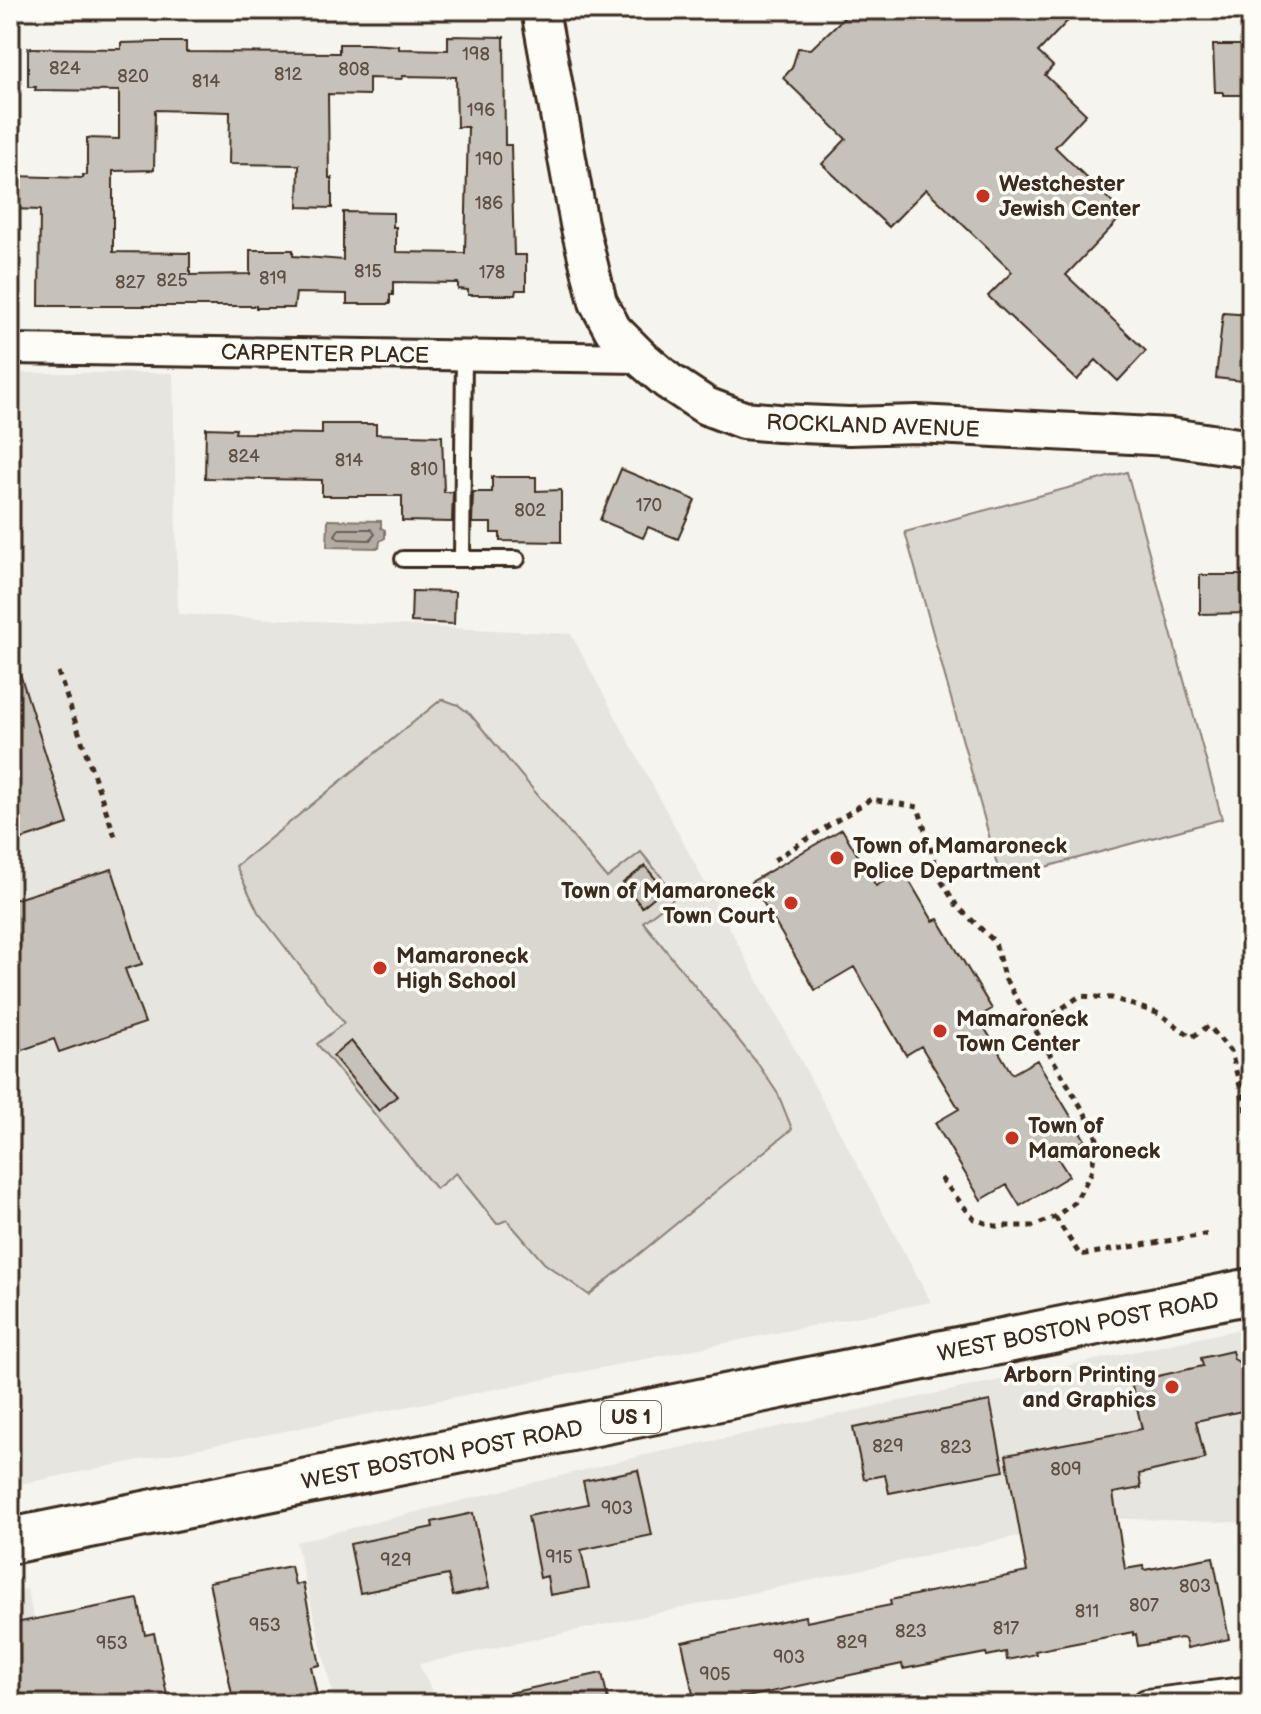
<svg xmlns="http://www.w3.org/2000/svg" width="1261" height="1714" font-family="'Balsamiq Sans',sans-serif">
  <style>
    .built { fill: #e7e5df }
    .green { fill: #dad6d0; stroke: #8a8077; stroke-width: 2 }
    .water { fill: #b4aca4; stroke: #84786e; stroke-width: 2 }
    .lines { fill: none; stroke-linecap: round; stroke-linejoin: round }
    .shore { stroke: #6b5e54; stroke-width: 2 }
    .building { fill: #c7c1bb; stroke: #3b2a1e; stroke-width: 2; fill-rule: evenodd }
    .service-casing { stroke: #3b2a1e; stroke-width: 20 }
    .minor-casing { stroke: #3b2a1e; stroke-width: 34 }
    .tertiary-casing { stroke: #3b2a1e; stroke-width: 42 }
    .primary-casing { stroke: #3b2a1e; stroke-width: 50 }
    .path { stroke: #3b2a1e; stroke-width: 5; stroke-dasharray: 6 6; stroke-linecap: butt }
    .service { stroke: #fdfcf7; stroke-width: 14 }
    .minor { stroke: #fdfcf7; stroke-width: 28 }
    .tertiary { stroke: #fdfcf7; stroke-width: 36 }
    .primary { stroke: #fdfcf7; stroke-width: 44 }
    .poi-dot { fill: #c8321e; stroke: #fdfcf7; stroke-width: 3 }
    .labels { text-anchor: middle; stroke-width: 7; stroke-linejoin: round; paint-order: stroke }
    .number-label { font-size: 18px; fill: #5e5045 }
    .shield { fill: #fdfcf7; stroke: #75695f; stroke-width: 2 }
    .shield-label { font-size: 20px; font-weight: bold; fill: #3b2a1e }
    .poi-label { font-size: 22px; font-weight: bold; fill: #3b2a1e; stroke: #fdfcf7; text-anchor: start }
    .street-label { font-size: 22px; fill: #3b2a1e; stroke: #fdfcf7 }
  </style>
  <rect width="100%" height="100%" fill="#f5f4ee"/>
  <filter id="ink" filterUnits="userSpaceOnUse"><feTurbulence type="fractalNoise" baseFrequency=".0125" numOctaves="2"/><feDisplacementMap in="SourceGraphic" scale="16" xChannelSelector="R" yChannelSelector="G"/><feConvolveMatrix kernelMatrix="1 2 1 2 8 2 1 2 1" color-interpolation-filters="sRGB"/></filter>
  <g filter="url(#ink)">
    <path class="built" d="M10,373H173L178,614L571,634L931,1302L10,1486Z
      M1251,1327V1523L1103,1518L419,1664L438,1704H335L296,1542L636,1457Z
      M27,1589L53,1704H10V1592Z"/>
    <path class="green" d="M1127,472L1222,819L1001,879L905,532Z
      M442,699L458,705L470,714L607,878L641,852L677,896L643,922L758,1064L778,1094L792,1129L589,1295L544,1263L507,1220L497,1224L456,1173L436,1189L317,1044L344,1023L258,912L236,866Z"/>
    <path class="water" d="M328,520L381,521V528L385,530V538L380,541L379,548L327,547Z"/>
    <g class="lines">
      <path class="shore" d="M339,529H371L375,534L370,540L339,539L335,535Z"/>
    </g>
    <path class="building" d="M852,10H1078L1038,52L1053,66L1045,75L1086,114L1055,147L1124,214L1066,275L1146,351L1118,381L1096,360L1077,380L988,296L1012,272L926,189L889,227L822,164L846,139L783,78L792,68L798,48L811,49Z
      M448,36L504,37L505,145H511L514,255H526V290H516L515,295H468V290L458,289V283L393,282V295H390V304H347V294L296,293L294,308H256V306H39L40,210L13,209L14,176L83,178V175H87V138L119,139V91L35,90L36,87H28V48L121,49V43L160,42H186V52L339,53V44H368L399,46V49L448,50ZM402,76L456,77L457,127H468L465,253L396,252V227H393V213L343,212V260L293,256V250H250V274L190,275V253L113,252V171L154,170L155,110L230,112L229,164L299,165L298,207L332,208V178H329L328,94L369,95V78L402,79Z
      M1213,45H1251V95H1223V92H1215Z
      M1223,313L1251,315V382L1216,378Z
      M322,424H376V434L442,436L444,492H453L452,522L402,521V496H322V480L205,478L206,428L236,429L235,433L322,434Z
      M621,469L695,500L678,539L648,527L643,538L600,520Z
      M492,477H536V491L561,490V542L500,541V533H491V523H472L473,492H492Z
      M1200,575H1251V613L1200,614Z
      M412,591L455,592L454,624L411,622Z
      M15,658L68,824L10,843V659Z
      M842,829L876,886L903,870L933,921L938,919L992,1009L978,1017L1012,1074L1037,1060L1085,1140L1057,1157L1069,1176L1020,1206L1007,1185L981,1200L935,1123L959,1109L921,1046L906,1055L854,967L815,990L751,882Z
      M645,866L664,889L642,907L623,883Z
      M112,869L142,964L125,969L145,1023L59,1052L54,1039L10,1054V901Z
      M351,1041L397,1096L379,1111L333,1056Z
      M1232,1351L1234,1359L1240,1363L1251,1409L1196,1421L1205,1459L1139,1474L1141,1488L1113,1493L1125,1569L1143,1566L1144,1570L1213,1557L1229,1639L1187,1648L1185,1639L1181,1638L1138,1646L1136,1634L1133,1635V1632L1035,1651L1036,1654L1007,1660L1006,1652L987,1656L986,1653L903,1669L902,1664L728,1701V1704H695L682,1642L805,1616L806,1622L891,1605L890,1600L1027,1572L1006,1455L1142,1429L1131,1382L1203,1366L1201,1358Z
      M990,1401L1004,1471L889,1493L885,1475L864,1479L853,1428Z
      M638,1470L652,1535L581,1550L589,1588L550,1595L547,1576L540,1578L528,1516L588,1504L583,1481Z
      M473,1513L489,1588L453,1596L448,1575L360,1593L350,1544L433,1527L432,1522Z
      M291,1566L295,1585L303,1583L320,1665L311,1667L319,1704H234L209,1582Z
      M138,1599L145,1635L154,1633L169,1704H10V1624Z
      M602,1673L609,1704H511L509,1693Z"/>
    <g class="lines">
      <g class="service-casing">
        <path id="service" d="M403,559H517
          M462,559L464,356"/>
      </g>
      <g class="minor-casing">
        <path id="minor" d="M10,349L641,358
          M1147,1704L1251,1691"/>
      </g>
      <g class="tertiary-casing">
        <path id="tertiary" d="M540,10L579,224L598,302L613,330L641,358L668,381L706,406L743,420L778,423L849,426L917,424L1171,437L1251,449"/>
      </g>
      <g class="primary-casing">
        <path id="primary" d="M10,1541L1251,1291"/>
      </g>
      <path class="path" d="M58,672L117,842
        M774,860L871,799L918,807L940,879L957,906L995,942L1004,977L1090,1122L1097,1139L1091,1173L1075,1202L1055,1217L1033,1226H995L974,1219L939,1176
        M1033,1028L1080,996L1112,998L1160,1014L1192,1037L1209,1026L1231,1052L1251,1128
        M1055,1217L1080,1255L1210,1234"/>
      <use href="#service" class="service"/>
      <use href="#minor" class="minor"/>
      <use href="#tertiary" class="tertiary"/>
      <use href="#primary" class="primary"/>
    </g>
  </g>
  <g class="poi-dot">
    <circle cx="983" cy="196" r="8"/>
    <circle cx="837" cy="858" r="8"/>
    <circle cx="791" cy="903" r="8"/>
    <circle cx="380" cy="968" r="8"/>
    <circle cx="940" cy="1031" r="8"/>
    <circle cx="1012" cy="1138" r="8"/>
    <circle cx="1172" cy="1387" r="8"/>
  </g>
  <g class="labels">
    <g class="number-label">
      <text x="476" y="60">198</text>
      <text x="65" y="74">824</text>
      <text x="354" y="75">808</text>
      <text x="288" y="80">812</text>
      <text x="133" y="82">820</text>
      <text x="206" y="87">814</text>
      <text x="481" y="116">196</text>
      <text x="489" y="165">190</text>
      <text x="489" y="209">186</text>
      <text x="368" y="277">815</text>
      <text x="492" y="278">178</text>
      <text x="273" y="284">819</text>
      <text x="172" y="286">825</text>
      <text x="130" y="288">827</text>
      <text x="244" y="462">824</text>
      <text x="349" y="466">814</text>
      <text x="424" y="475">810</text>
      <text x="649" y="511">170</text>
      <text x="530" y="516">802</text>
      <text x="888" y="1452">829</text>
      <text x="956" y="1453">823</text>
      <text x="1066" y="1475">809</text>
      <text x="617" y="1514">903</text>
      <text x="559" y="1563">915</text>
      <text x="396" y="1566">929</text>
      <text x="1195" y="1592">803</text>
      <text x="1144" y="1611">807</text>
      <text x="1087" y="1617">811</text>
      <text x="265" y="1631">953</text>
      <text x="1006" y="1634">817</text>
      <text x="911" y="1637">823</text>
      <text x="852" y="1648">829</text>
      <text x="112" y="1649">953</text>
      <text x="789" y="1663">903</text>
      <text x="715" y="1680">905</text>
    </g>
    <rect class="shield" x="601" y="1401" width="60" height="32" rx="6"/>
    <g class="shield-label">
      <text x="631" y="1424">US 1</text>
    </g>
    <g class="poi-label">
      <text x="999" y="191">Westchester<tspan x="999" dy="25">Jewish Center</tspan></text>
      <text x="853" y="853">Town of Mamaroneck<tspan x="853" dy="25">Police Department</tspan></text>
      <text x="775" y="898" text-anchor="end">Town of Mamaroneck<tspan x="775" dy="25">Town Court</tspan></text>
      <text x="396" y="963">Mamaroneck<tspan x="396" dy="25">High School</tspan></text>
      <text x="956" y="1026">Mamaroneck<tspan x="956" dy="25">Town Center</tspan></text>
      <text x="1028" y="1133">Town of<tspan x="1028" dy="25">Mamaroneck</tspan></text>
      <text x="1156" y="1382" text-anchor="end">Arborn Printing<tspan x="1156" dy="25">and Graphics</tspan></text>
    </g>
    <g class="street-label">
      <text transform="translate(325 353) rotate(1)" y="8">CARPENTER PLACE</text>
      <text transform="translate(873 425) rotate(2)" y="8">ROCKLAND AVENUE</text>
      <text transform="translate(1078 1326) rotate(-11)" y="8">WEST BOSTON POST ROAD</text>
      <text transform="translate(442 1454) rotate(-11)" y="8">WEST BOSTON POST ROAD</text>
    </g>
  </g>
  <rect width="1261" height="1714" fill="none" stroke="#fdfcf7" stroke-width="40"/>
  <rect x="20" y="20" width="1221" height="1674" fill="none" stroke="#3b2a1e" stroke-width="3" filter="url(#ink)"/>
</svg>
